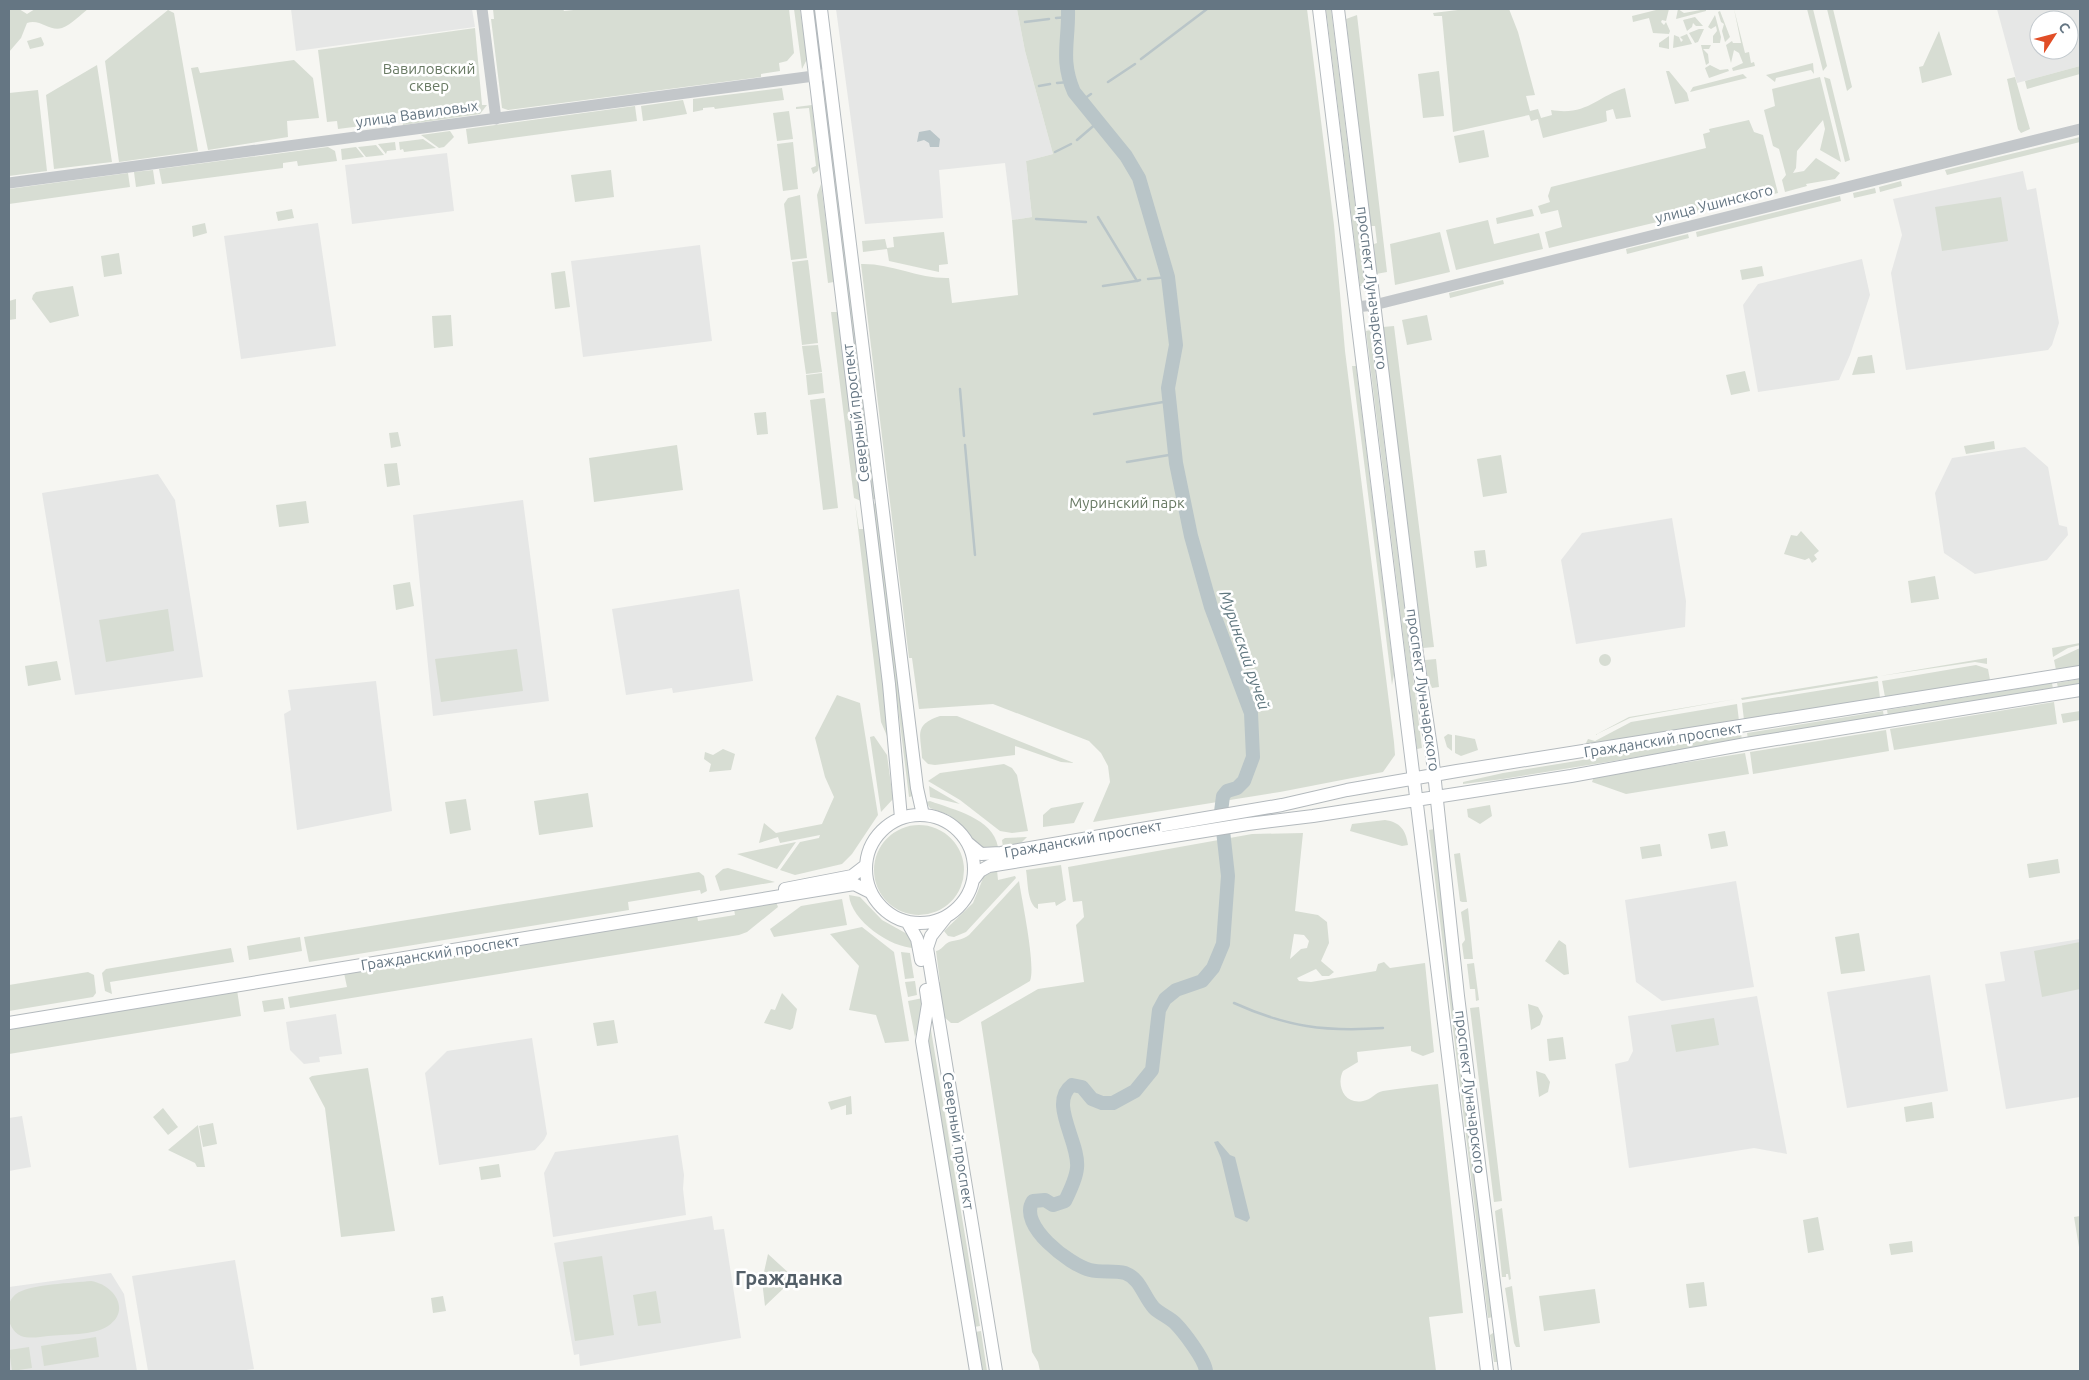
<svg xmlns="http://www.w3.org/2000/svg" width="2089" height="1380" font-family="Ubuntu,sans-serif">
  <style>
    .built { fill: #e6e7e6; fill-rule: evenodd }
    .green { fill: #d7ddd3; fill-rule: evenodd }
    .water { fill: #b9c5c8 }
    .lines { fill: none; stroke-linecap: round; stroke-linejoin: round }
    .stream { stroke: #b9c5c8; stroke-width: 2.5 }
    .river { stroke: #b9c5c8; stroke-width: 14 }
    .secondary-casing { stroke: #b3b9bd; stroke-width: 14 }
    .tertiary { stroke: #c3c7ca; stroke-width: 11 }
    .secondary { stroke: #fff; stroke-width: 12 }
    .labels { text-anchor: middle; stroke-width: 5; stroke-linejoin: round; paint-order: stroke }
    .park-label { font-size: 15px; fill: #697a64; stroke: #fff }
    .street-label { font-size: 15px; fill: #657683; stroke: #fff }
    .water-label { font-size: 16px; font-style: italic; fill: #617880; stroke: #fff }
    .district-label { font-size: 20px; font-weight: bold; fill: #535f68; stroke: #fff }
  </style>
  <rect width="100%" height="100%" fill="#f6f6f2"/>
  <path class="built" d="M291,9H472L475,27L296,51Z
    M836,9H1017L1025,51L1053,154L1026,161L1032,217L1012,220L1005,163L939,170L943,218L865,224Z
    M1997,9H2080V66L2017,83ZM2039,20H2069V50H2039Z
    M447,153L454,211L352,224L345,165Z
    M2023,171L2027,190L2036,188L2059,323L2052,345L2048,350L1906,370L1891,273L1902,235L1893,199Z
    M318,223L336,346L241,359L224,236Z
    M700,245L712,341L583,357L571,261Z
    M1862,259L1870,295L1850,355L1839,380L1758,392L1743,305L1758,284Z
    M2025,447L2048,467L2059,525L2067,527L2068,535L2047,560L1975,574L1944,553L1935,493L1952,458Z
    M158,474L175,500L203,677L75,695L42,493Z
    M523,500L549,701L433,716L413,515Z
    M1672,518L1686,601L1685,627L1576,644L1561,560L1582,533Z
    M739,589L753,681L673,693L672,688L626,695L612,609Z
    M376,681L392,811L297,830L284,714L291,710L288,690Z
    M1736,881L1754,987L1662,1001L1636,982L1625,900Z
    M2080,939V1097L2006,1109L1985,984L2005,981L2000,952Z
    M1930,975L1948,1091L1847,1108L1827,992Z
    M1757,996L1787,1154L1754,1148L1629,1168L1615,1064L1628,1061L1633,1051L1628,1016Z
    M336,1014L342,1054L319,1057L320,1062L304,1064L290,1050L286,1022Z
    M532,1038L547,1134L544,1140L535,1150L439,1165L425,1073L447,1051Z
    M22,1116L31,1167L9,1171V1118Z
    M678,1135L684,1175L683,1189L686,1215L553,1237L544,1173L555,1152Z
    M712,1216L714,1230L724,1229L741,1338L580,1366L579,1354L574,1355L554,1243Z
    M235,1260L254,1369L239,1371H148L132,1276Z
    M111,1273L124,1294L137,1371H9V1287Z"/>
  <path class="green" d="M9,9H19L27,14L35,9H88C81,14 71,25 62,28C50,32 40,18 27,23L21,38L9,52Z
    M493,9H563L564,11L583,9H789L794,53L787,61L779,63L780,71L761,74V77L508,110L502,108L491,19H494Z
    M794,9H800L807,59L802,69Z
    M1017,9H1307L1334,225L1345,351L1394,742L1395,755L1383,772L1280,792L1093,822L1110,782L1108,766L1101,753L1089,741L993,704L919,709L912,658H909L861,264C891,263 919,279 949,278L952,303L1018,295L1012,220L1032,217L1026,161L1053,154L1025,51Z
    M1326,9H1331L1365,286H1360Z
    M1466,9H1509L1518,32L1535,95L1526,96L1530,111L1538,109L1541,118L1552,115L1551,110C1587,116 1596,97 1625,88L1631,117L1616,119L1613,109L1606,111L1607,121L1605,122L1543,138L1538,119L1531,121L1529,115L1453,132L1442,16H1434L1433,13Z
    M1660,9H1669L1666,21L1662,20L1661,22L1664,25L1666,22L1670,31L1669,34L1653,33L1649,18L1633,22L1632,16Z
    M1678,9L1684,13L1706,9V11L1676,19Z
    M1734,9L1745,53L1749,52L1751,63L1754,62L1755,66L1733,71L1732,68L1743,63L1739,53L1734,50L1731,63L1726,45L1732,41L1733,43H1741Z
    M1807,9H1813L1827,66L1823,71Z
    M1827,9H1833L1852,87L1847,91Z
    M168,10L174,13L198,151L119,162L105,61Z
    M1720,11L1730,37L1725,42L1722,31L1724,24L1721,22L1718,12Z
    M1357,15L1387,272L1376,274L1374,244L1377,243L1375,226H1371L1346,19Z
    M1715,15L1721,37L1720,43H1713V36L1717,31L1716,26L1711,29L1708,27Z
    M1695,17L1703,26H1696L1693,23L1692,27L1687,31L1683,20Z
    M475,28L482,105H487L480,114L403,125L400,113L368,117L369,125L338,129L337,121L327,122L318,50Z
    M1699,29H1704L1698,42L1695,43L1689,33Z
    M1939,31L1952,75L1922,83L1919,67L1923,66Z
    M1687,34L1692,44L1673,48L1674,35L1679,37L1681,42L1683,40L1680,37Z
    M1669,36V49L1659,47V43Z
    M41,37L44,44L43,46L30,49L27,41Z
    M1701,45H1711L1709,49H1703L1708,54L1709,63L1706,65Z
    M294,60L313,78L319,118L287,121L288,137L208,150L191,68L198,67L200,73Z
    M1813,63L1814,74L1811,70L1776,78L1775,82L1766,75Z
    M97,65L112,162L54,169L46,95Z
    M1710,65L1720,70L1728,69L1729,71L1709,78L1705,68Z
    M2080,66V74L2027,89L2025,81Z
    M1439,71L1444,116L1423,118L1418,74Z
    M1666,71H1669L1687,93L1689,101L1675,104Z
    M1743,74L1747,78L1690,92L1693,87Z
    M1820,77L1841,162L1820,150L1825,129L1823,120L1797,151L1796,168L1793,173L1804,171L1816,158L1840,173L1835,179L1806,184L1807,186L1785,192L1782,180L1786,175L1779,149L1773,146L1764,110L1775,106L1772,89Z
    M1824,77L1830,79L1850,160L1845,162Z
    M2015,77L2030,129L2021,133L2018,129L2007,79Z
    M782,88L784,100L715,109L714,107L703,108V110L693,112V99Z
    M38,90L47,171L9,176V93Z
    M683,100L687,114L643,121L641,106Z
    M824,103H828L877,499H873Z
    M812,105L819,165L818,171L813,174L811,168L816,166L809,108L796,109V107Z
    M635,106L637,121L468,144L466,129Z
    M789,111L793,139L777,141L773,113Z
    M1749,120L1754,132L1763,135L1778,193L1549,248L1545,232L1562,227L1558,210L1541,214L1538,206L1550,202L1548,196L1551,187L1706,148L1703,134L1710,132L1709,129Z
    M1484,130L1489,157L1459,163L1454,136Z
    M450,131L454,137L444,147L439,148L421,135Z
    M2080,137V142L1947,175L1945,170Z
    M423,139L436,148L404,152L403,149L400,150L399,142Z
    M395,142L396,150L387,151L386,154L378,144Z
    M793,142L798,189L783,191L777,144Z
    M376,145L384,155L366,157L358,147Z
    M328,147L335,151L337,161L298,166L297,161L283,163V168L162,184L159,169Z
    M356,147L364,157L342,160L341,149Z
    M153,170L155,184L136,187L134,172Z
    M611,170L614,197L575,202L571,175Z
    M128,173L130,187L9,204V189Z
    M1901,181L1902,186L1880,192L1879,187Z
    M821,184L834,282L828,283L817,195Z
    M1875,188L1876,193L1854,198L1853,193Z
    M800,195L807,258L791,260L784,204L788,198Z
    M1840,196L1841,201L1697,237L1696,232Z
    M2001,197L2008,241L1942,251L1935,207Z
    M292,209L294,218L278,221L276,212Z
    M1532,209L1534,216L1497,224L1496,218Z
    M1488,220L1494,244L1539,233L1543,249L1456,270L1446,230Z
    M205,223L207,233L193,237L192,226Z
    M944,232L948,264L939,265V272L889,261L887,249L863,252L862,241L885,239L887,248L894,247L893,237Z
    M1440,232L1450,272L1395,285L1390,244Z
    M1688,234L1689,238L1627,254L1626,249Z
    M119,253L122,274L104,277L101,256Z
    M808,260L818,343L802,345L792,262Z
    M1762,266L1764,276L1742,280L1740,270Z
    M565,271L570,307L555,309L551,273Z
    M1503,280L1504,284L1450,298L1449,293Z
    M73,286L79,316L50,323L32,299L33,295L36,292Z
    M16,299V319L9,320V301Z
    M831,312H838L861,501L854,498Z
    M451,315L453,346L434,348L432,316Z
    M1427,315L1432,340L1407,345L1402,320Z
    M1394,326L1434,647L1423,648L1383,327Z
    M1370,330L1422,748L1417,749L1366,331Z
    M818,345L822,372L806,374L802,346Z
    M1872,355L1875,373L1852,375L1858,357Z
    M1352,366H1356L1394,674L1392,685Z
    M1745,371L1750,391L1731,395L1726,375Z
    M822,373L824,393L808,395L806,375Z
    M825,398L838,508L823,510L810,400Z
    M766,412L768,434L757,435L754,413Z
    M398,432L401,446L391,448L389,433Z
    M1994,441L1995,449L1966,454L1964,446Z
    M677,445L683,490L594,502L589,458Z
    M1501,455L1507,493L1483,497L1477,459Z
    M397,463L400,485L387,487L384,464Z
    M306,501L309,523L279,527L276,505Z
    M855,503L859,529H864L889,734L887,736L881,722Z
    M877,503L913,796L909,797L873,504Z
    M1801,531L1819,551L1814,555L1817,559L1812,563L1809,558L1805,560L1784,554L1791,535L1797,536Z
    M1485,550L1487,566L1476,568L1474,551Z
    M1935,576L1939,599L1911,603L1908,581Z
    M410,582L414,606L396,610L393,585Z
    M168,609L174,651L106,662L99,620Z
    M2080,643V645L2068,648L2053,657L2052,648Z
    M2080,648V666L2056,670L2054,660Z
    M517,649L523,691L441,702L435,659Z
    M1599 660a6 6 0 1 1 12 0a6 6 0 1 1-12 0Z
    M1987,658V664L1975,662L1880,676Z
    M1436,659L1439,687L1432,688L1427,676L1425,660Z
    M57,661L61,680L28,686L25,666Z
    M1976,665L1988,669L1990,680L1885,697L1882,681Z
    M1877,676L1878,678L1742,700L1741,698Z
    M2080,679V685L2058,688L2057,683Z
    M1878,681L1880,698L1744,720L1742,703Z
    M2052,683L2053,689L1888,716L1887,710Z
    M837,695L860,703L878,815L852,854L842,864L795,875L780,870L800,842L819,838L820,835L780,843L778,837L759,843L764,823L776,833L822,824L834,797L825,777L815,738Z
    M1736,699L1630,718L1595,735L1629,717Z
    M2054,702L2057,724L1894,750L1890,729Z
    M1737,704L1739,721L1587,745L1586,743L1588,739L1595,741L1631,722Z
    M1883,711L1884,717L1748,739L1747,733Z
    M2080,711V720L2063,723L2061,714Z
    M940,716H957L1074,763L1061,762L1015,746V755L935,765L928,764L922,758C921,735 913,725 940,716Z
    M1886,730L1889,751L1753,774L1750,752Z
    M1448,734L1452,735V751L1447,747L1444,737Z
    M1741,734L1742,740L1503,779L1463,784V782L1503,773Z
    M1455,735L1475,739L1478,750L1461,756L1455,753Z
    M874,736L887,755L893,799L881,812L870,737Z
    M723,749L735,754L731,770L709,772L711,764L704,759L705,752L713,755Z
    M1745,753L1749,774L1626,794L1592,782L1594,777Z
    M1004,764L1012,768L1017,775L1028,831L1012,833L1000,831L960,800L928,781L940,773Z
    M929,786L960,804L930,797Z
    M588,793L593,827L539,835L534,801Z
    M466,799L471,830L450,834L445,802Z
    M930,801C954,810 993,818 998,847L987,849L978,846L960,824L949,815L930,808L926,802Z
    M1084,802L1074,823L1043,827V815L1051,808Z
    M1490,805L1492,816L1480,824L1468,817L1467,809Z
    M1385,820C1400,822 1406,830 1408,845L1402,846L1350,831L1352,824Z
    M874 870a45 45 0 1 1 90 0a45 45 0 1 1-90 0Z
    M1434,829L1493,1317L1488,1318L1429,830Z
    M1725,831L1728,846L1711,849L1708,834Z
    M1303,833L1295,911L1318,915L1327,922L1329,943L1321,961L1334,972L1329,976H1322L1316,969L1297,978L1299,981L1311,982L1376,971L1378,964L1384,962L1390,968L1425,963L1434,1052L1423,1056L1411,1051V1046L1357,1052L1358,1062L1343,1071C1336,1085 1344,1105 1363,1101C1371,1100 1376,1092 1383,1091C1401,1088 1420,1086 1438,1084L1463,1313L1429,1317L1436,1371H1040L1038,1362L1032,1352L981,1022L1038,989L1084,982L1076,925L1084,917L1082,901L1073,902L1068,867L1252,834ZM1294,934L1304,935L1309,941L1307,948L1301,949L1290,959Z
    M1027,837L1020,844L1003,847L1002,840L1005,838Z
    M796,842L777,869L737,854Z
    M1660,844L1662,856L1642,859L1640,847Z
    M1460,853L1467,902H1462L1460,901L1454,854Z
    M2058,859L2060,873L2029,878L2027,864Z
    M1061,865L1066,900L1056,906L1055,902L1038,904V909C1027,905 1028,881 1026,870Z
    M728,868L775,882L720,891L715,876L723,869Z
    M997,870L998,880L1015,876L1016,878L966,932L954,937L948,936L944,931L973,903L984,876Z
    M699,872L704,876L707,891L701,894L700,890L628,902L629,910L309,962L304,937Z
    M1019,881C1022,901 1036,966 1030,981L958,1023H951L944,1017L937,983L940,982L936,951C942,950 943,945 949,942C956,940 962,940 969,935Z
    M849,895L860,897L882,920L909,935L915,948C891,948 851,921 849,895Z
    M842,899L847,925L774,937L770,929L801,906Z
    M776,902L778,907L747,932L739,935L290,1008L288,997L347,987L344,973L697,915L698,921L735,915L734,909Z
    M1468,908L1473,959H1464L1462,944L1465,940L1461,912Z
    M862,927L894,952L909,1041L885,1043L876,1015L849,1010L859,966L830,934Z
    M1859,933L1865,971L1841,974L1835,937Z
    M300,937L302,951L249,960L247,946Z
    M1559,940L1566,945L1569,974L1564,975L1545,961Z
    M2080,942V989L2042,997L2034,951Z
    M231,948L234,962L110,982L112,994L105,991L102,973L106,969Z
    M901,952L910,953L914,978L905,979Z
    M1474,963L1479,1000L1476,1001L1475,989H1470L1467,964Z
    M88,972L94,975L96,993L93,997L9,1011V985Z
    M915,981L917,995L908,997L905,982Z
    M237,990L241,1016L9,1054V1027Z
    M782,993L797,1009L793,1028L790,1030L764,1023L771,1009L775,1010Z
    M283,998L285,1009L264,1012L262,1001Z
    M923,998L924,1007L915,1037L908,1001Z
    M1528,1004L1538,1007L1543,1016L1540,1025L1531,1030Z
    M1479,1007L1502,1201L1494,1202L1470,1008Z
    M1714,1018L1719,1045L1676,1052L1671,1025Z
    M614,1020L618,1043L597,1046L593,1023Z
    M930,1024L980,1326L974,1327L927,1041Z
    M1563,1037L1566,1059L1549,1061L1547,1039Z
    M368,1068L395,1231L341,1237L325,1108L309,1078L312,1076Z
    M1536,1071L1545,1074L1550,1082L1548,1092L1539,1097Z
    M851,1096L852,1114L846,1115V1105L831,1110L828,1102Z
    M1932,1102L1934,1118L1906,1122L1904,1107Z
    M163,1108L178,1127L168,1135L153,1117Z
    M213,1123L217,1144L203,1147L199,1126Z
    M198,1125L205,1167H197L195,1163L168,1150Z
    M499,1164L501,1177L481,1180L479,1167Z
    M1502,1208L1511,1279L1509,1280L1508,1274H1506V1277H1502L1495,1211Z
    M2080,1216V1247H2079L2074,1217Z
    M1818,1217L1824,1250L1808,1253L1803,1220Z
    M1912,1241L1913,1252L1891,1255L1889,1244Z
    M768,1254L791,1275L785,1287L765,1306L762,1281Z
    M602,1256L614,1335L575,1341L563,1262Z
    M91,1281C115,1285 131,1311 108,1326C93,1336 65,1334 48,1336C40,1337 29,1339 21,1336C6,1329 3,1304 16,1294C29,1284 74,1283 91,1281Z
    M1704,1282L1707,1306L1689,1308L1686,1284Z
    M1512,1286L1520,1347H1516L1514,1343L1505,1288Z
    M1595,1289L1600,1323L1544,1331L1539,1296Z
    M656,1291L661,1323L638,1326L633,1295Z
    M443,1296L446,1311L433,1313L431,1298Z
    M981,1331L987,1371H981L975,1332Z
    M1493,1333H1494L1499,1362H1494L1490,1335Z
    M96,1337L99,1357L44,1366L41,1346Z
    M29,1347L32,1368L12,1371L9,1350Z"/>
  <path class="water" d="M930,130L940,139L939,147H930L929,143L924,140L917,142L919,132Z
    M1218,1141L1230,1155L1235,1157L1250,1218L1247,1222L1235,1217L1221,1158L1214,1142Z"/>
  <g class="lines">
    <path class="stream" d="M1056,18L1068,17
      M1025,22L1049,19
      M1141,59L1207,9
      M1108,82L1135,64
      M1057,83L1069,82
      M1039,86L1050,84
      M1081,101L1091,94
      M1077,140L1098,122
      M1055,152L1071,144
      M1098,217L1137,281L1140,280
      M1036,219L1086,222
      M1148,279L1168,277
      M1103,286L1136,281
      M960,389L964,436
      M1094,414L1169,401
      M965,445L975,555
      M1127,462L1175,454
      M1234,1003C1287,1027 1325,1032 1383,1028"/>
    <path class="river" d="M1068,9C1069,41 1060,60 1074,92L1126,156L1139,178L1168,277L1176,345L1168,388L1176,463L1191,536L1211,607L1251,713L1253,757L1244,781L1237,788L1227,791L1223,796L1221,812L1228,876L1223,944L1213,968L1202,981L1176,990L1165,999L1159,1010L1152,1070L1135,1091L1113,1103H1102L1092,1099L1082,1087L1072,1085C1048,1103 1080,1142 1077,1168C1076,1179 1070,1191 1065,1201L1053,1205L1045,1200L1033,1201C1017,1225 1070,1265 1090,1270C1101,1273 1114,1270 1125,1273C1141,1279 1143,1296 1154,1308C1160,1314 1169,1317 1175,1323C1184,1332 1205,1360 1206,1371"/>
    <g class="secondary-casing">
      <path id="secondary" d="M807,9L889,684L901,818
        M821,9L917,788L923,815
        M1319,9C1375,463 1430,917 1487,1371
        M1338,9L1417,654L1432,754L1458,996L1505,1371
        M866 869a54 54 0 1 1 108 0a54 54 0 1 1-108 0Z
        M969,844L981,854L1001,853L1282,805L1347,790L1457,771L2080,672
        M974,879L980,871L989,866L1248,824L1313,816L1571,776L1746,744L2080,690
        M785,889L852,876L865,866
        M946,917L931,936L927,948L996,1371
        M908,923L917,939L921,960
        M926,990L928,1004L922,1041L976,1371
        M9,1023L854,884L870,892"/>
    </g>
    <path class="tertiary" d="M482,9L496,119
      M9,183L829,74
      M1356,307L1374,305L2080,129"/>
    <use href="#secondary" class="secondary"/>
  </g>
  <g class="labels">
    <g class="park-label">
      <text x="429" y="74">Вавиловский<tspan x="429" dy="17">сквер</tspan></text>
      <text x="1127" y="508">Муринский парк</text>
    </g>
    <g class="street-label">
      <text transform="translate(417 114) rotate(-8)" y="5">улица Вавиловых</text>
      <text transform="translate(1714 204) rotate(-14)" y="5">улица Ушинского</text>
      <text transform="translate(1372 288) rotate(83)" y="5">проспект Луначарского</text>
      <text transform="translate(856 413) rotate(-97)" y="5">Северный проспект</text>
      <text transform="translate(1423 690) rotate(82)" y="5">проспект Луначарского</text>
      <text transform="translate(1663 740) rotate(-9)" y="5">Гражданский проспект</text>
      <text transform="translate(1083 839) rotate(-10)" y="5">Гражданский проспект</text>
      <text transform="translate(440 953) rotate(-9)" y="5">Гражданский проспект</text>
      <text transform="translate(1470 1092) rotate(83)" y="5">проспект Луначарского</text>
      <text transform="translate(958 1141) rotate(81)" y="5">Северный проспект</text>
    </g>
    <g class="water-label">
      <text transform="translate(1245 650) rotate(71)" y="6">Муринский ручей</text>
    </g>
    <g class="district-label">
      <text x="789" y="1285">Гражданка</text>
    </g>
  </g>
  <rect width="2089" height="1380" fill="none" stroke="#657683" stroke-width="20"/>
  <g transform="translate(2054 35) rotate(54)"><circle r="24" fill="#ffffff" stroke="#c1c8cd"/>
  <path d="M0-4L9 19L0 12L-9 19Z" fill="#e14e27"/>
  <text y="-8" font-size="14" font-weight="bold" text-anchor="middle" fill="#657683">С</text>
  </g>
</svg>
